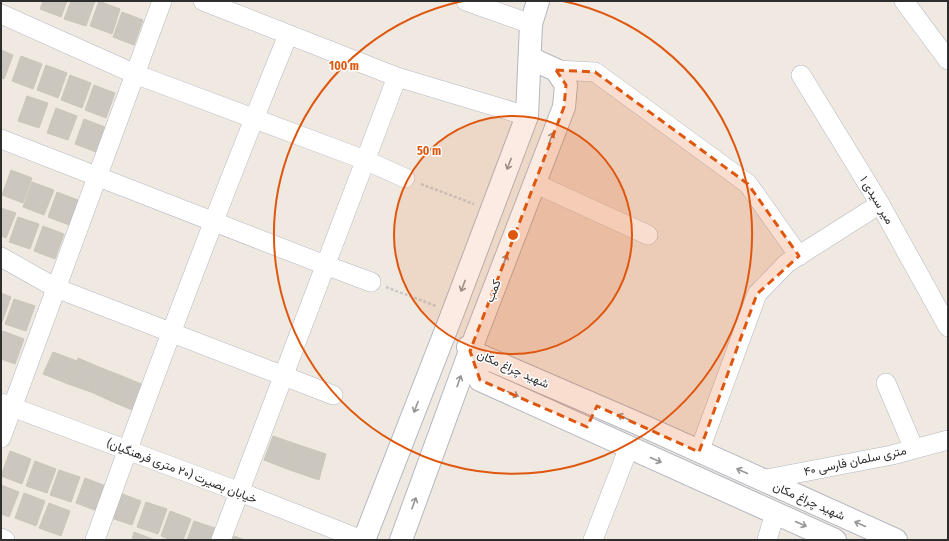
<svg xmlns="http://www.w3.org/2000/svg" width="949" height="541" font-family="'Fira Sans Condensed',Vazirmatn,sans-serif">
  <style>
    .building { fill: #cbc7bf; stroke: #cbc5ba }
    .lines { fill: none; stroke-linecap: round; stroke-linejoin: round }
    .street-casing { stroke: #b4b7c1; stroke-width: 20 }
    .secondary-casing { stroke: #b4b7c1; stroke-width: 24 }
    .path { stroke: #c9c9c9; stroke-width: 2.5; stroke-dasharray: 3 2; stroke-linecap: butt }
    .street { stroke: #fff; stroke-width: 19 }
    .secondary { stroke: #fff; stroke-width: 22 }
    .oneway { stroke: #969696 }
    .marked { fill: #df570e; fill-opacity: 0.2; stroke: #df570e; stroke-width: 3; stroke-dasharray: 8 5; stroke-linejoin: round }
    .ring { fill: none; stroke: #df570e; stroke-width: 2 }
    .labels { text-anchor: middle; stroke-width: 3; stroke-linejoin: round; paint-order: stroke }
    .street-label { font-size: 12px; fill: #2e2e2e; stroke: #fff }
    .centre { fill: #df570e; stroke: #fff; stroke-width: 2 }
    .ring-label { font-size: 12px; text-anchor: middle; font-weight: bold; fill: #df570e; stroke: #fff; stroke-width: 3; stroke-linejoin: round; paint-order: stroke }
  </style>
  <rect width="100%" height="100%" fill="#efe9e1"/>
  <path class="building" d="M43,1H67L61,17L40,9Z
    M71,1H95L86,26L64,19Z
    M99,1L120,9L112,34L90,26Z
    M122,12L143,20L134,45L113,37Z
    M1,50L13,55L4,79L1,78Z
    M21,56L42,64L33,89L12,81Z
    M46,65L67,73L58,98L37,90Z
    M70,75L91,83L82,108L61,100Z
    M94,85L115,93L106,118L85,110Z
    M27,96L48,103L39,128L18,121Z
    M56,108L77,116L68,140L47,133Z
    M84,119L105,127L96,152L75,144Z
    M11,170L32,178L23,203L2,195Z
    M32,182L54,190L44,215L23,207Z
    M57,192L78,200L69,225L48,217Z
    M1,208L16,213L6,238L1,236Z
    M18,217L39,224L30,249L9,242Z
    M43,226L64,234L55,259L34,251Z
    M1,293L11,297L2,322L1,321Z
    M14,299L35,306L26,331L5,324Z
    M3,331L24,339L15,364L1,359V335Z
    M53,352L77,361L68,384L43,374Z
    M78,358L99,367L91,392L68,384Z
    M99,367L122,376L113,402L91,392Z
    M122,376L146,386L137,412L113,402Z
    M273,436L296,444L287,469L264,460Z
    M296,444L326,454L319,480L287,469Z
    M10,451L31,459L22,484L1,476Z
    M35,461L56,469L47,493L26,486Z
    M59,470L80,477L71,502L50,495Z
    M85,478L106,486L97,511L76,503Z
    M1,485L19,492L9,517L1,514Z
    M24,493L45,501L36,526L15,518Z
    M120,493L141,501L132,525L111,518Z
    M146,502L167,509L158,534L137,527Z
    M49,503L70,511L61,536L39,528Z
    M170,511L191,519L183,540H171L161,536Z
    M194,521L215,528L210,540H187Z
    M134,532L155,540H132Z
    M234,536L245,540H232Z"/>
  <g class="lines">
    <g class="street-casing">
      <path id="street" d="M203,1L397,77L527,116
        M466,1L531,24
        M904,1L948,60
        M1,14L135,74L365,160L405,178
        M556,70L595,72L748,184L799,256
        M801,75L880,204L948,327
        M1,139L325,265L371,282
        M534,183L648,235
        M1,257L56,288L333,395
        M886,383L914,449
        M1,403L240,492L362,540
        M1,438L162,1
        M699,452L757,294L787,263L880,204
        M762,480L892,455L948,440
        M1,538L5,540
        M95,540C156,370 220,201 288,35
        M221,540L397,77
        M593,540L629,447
        M767,540L775,513"/>
    </g>
    <g class="secondary-casing">
      <path id="secondary" d="M468,347L480,380L835,540
        M470,351L639,424L896,540
        M364,540L453,312L527,116L531,24L538,1
        M401,540L470,351L564,107L566,85L556,70L530,58"/>
    </g>
    <path class="path" d="M421,184L474,204
      M386,287L436,306"/>
    <use href="#street" class="street"/>
    <use href="#secondary" class="secondary"/>
  </g>
  <defs><path id="oneway-shaft" d="M-6 0H5M1.5-3L5.5 0L1.5 3" fill="none" stroke-width="1.6" stroke-linecap="round" stroke-linejoin="round"/></defs>
  <g class="oneway">
    <use href="#oneway-shaft" transform="translate(551 138) rotate(-69)"/>
    <use href="#oneway-shaft" transform="translate(509 164) rotate(111)"/>
    <use href="#oneway-shaft" transform="translate(505 260) rotate(-69)"/>
    <use href="#oneway-shaft" transform="translate(463 286) rotate(111)"/>
    <use href="#oneway-shaft" transform="translate(459 381) rotate(-71)"/>
    <use href="#oneway-shaft" transform="translate(513 394) rotate(24)"/>
    <use href="#oneway-shaft" transform="translate(416 407) rotate(111)"/>
    <use href="#oneway-shaft" transform="translate(623 417) rotate(-156)"/>
    <use href="#oneway-shaft" transform="translate(656 460) rotate(24)"/>
    <use href="#oneway-shaft" transform="translate(742 471) rotate(-156)"/>
    <use href="#oneway-shaft" transform="translate(414 503) rotate(-70)"/>
    <use href="#oneway-shaft" transform="translate(801 524) rotate(24)"/>
    <use href="#oneway-shaft" transform="translate(860 524) rotate(-156)"/>
  </g>
  <path class="marked" d="M556,70L595,72L748,184L799,256L757,294L699,452L597,406L587,427L480,380L470,351L564,107L566,85Z"/>
  <circle cx="513" cy="235" r="119" fill="#df570e" fill-opacity=".12"/>
  <g class="ring">
    <circle cx="513" cy="235" r="119"/>
    <path d="M563 1A239 239 0 1 1 463 1"/>
  </g>
  <g class="labels">
    <g class="street-label">
      <text transform="translate(877 200) rotate(59)" y="4">میر سیدی ۱</text>
      <text transform="translate(493 291) rotate(-69)" y="4">کمب</text>
      <text transform="translate(513 369) rotate(24)" y="4">شهید چراغ مکان</text>
      <text transform="translate(855 461) rotate(-12)" y="4">۴۰ متری سلمان فارسی</text>
      <text transform="translate(182 471) rotate(21)" y="4">خیابان بصیرت (۲۰ متری فرهنگیان)</text>
      <text transform="translate(809 501) rotate(24)" y="4">شهید چراغ مکان</text>
    </g>
  </g>
  <circle cx="513" cy="235" r="6" class="centre"/>
  <g class="ring-label">
    <text x="344" y="70">100 m</text>
    <text x="429" y="155">50 m</text>
  </g>
  <rect width="949" height="541" fill="none" stroke="#2e2e2e" stroke-width="4"/>
</svg>
